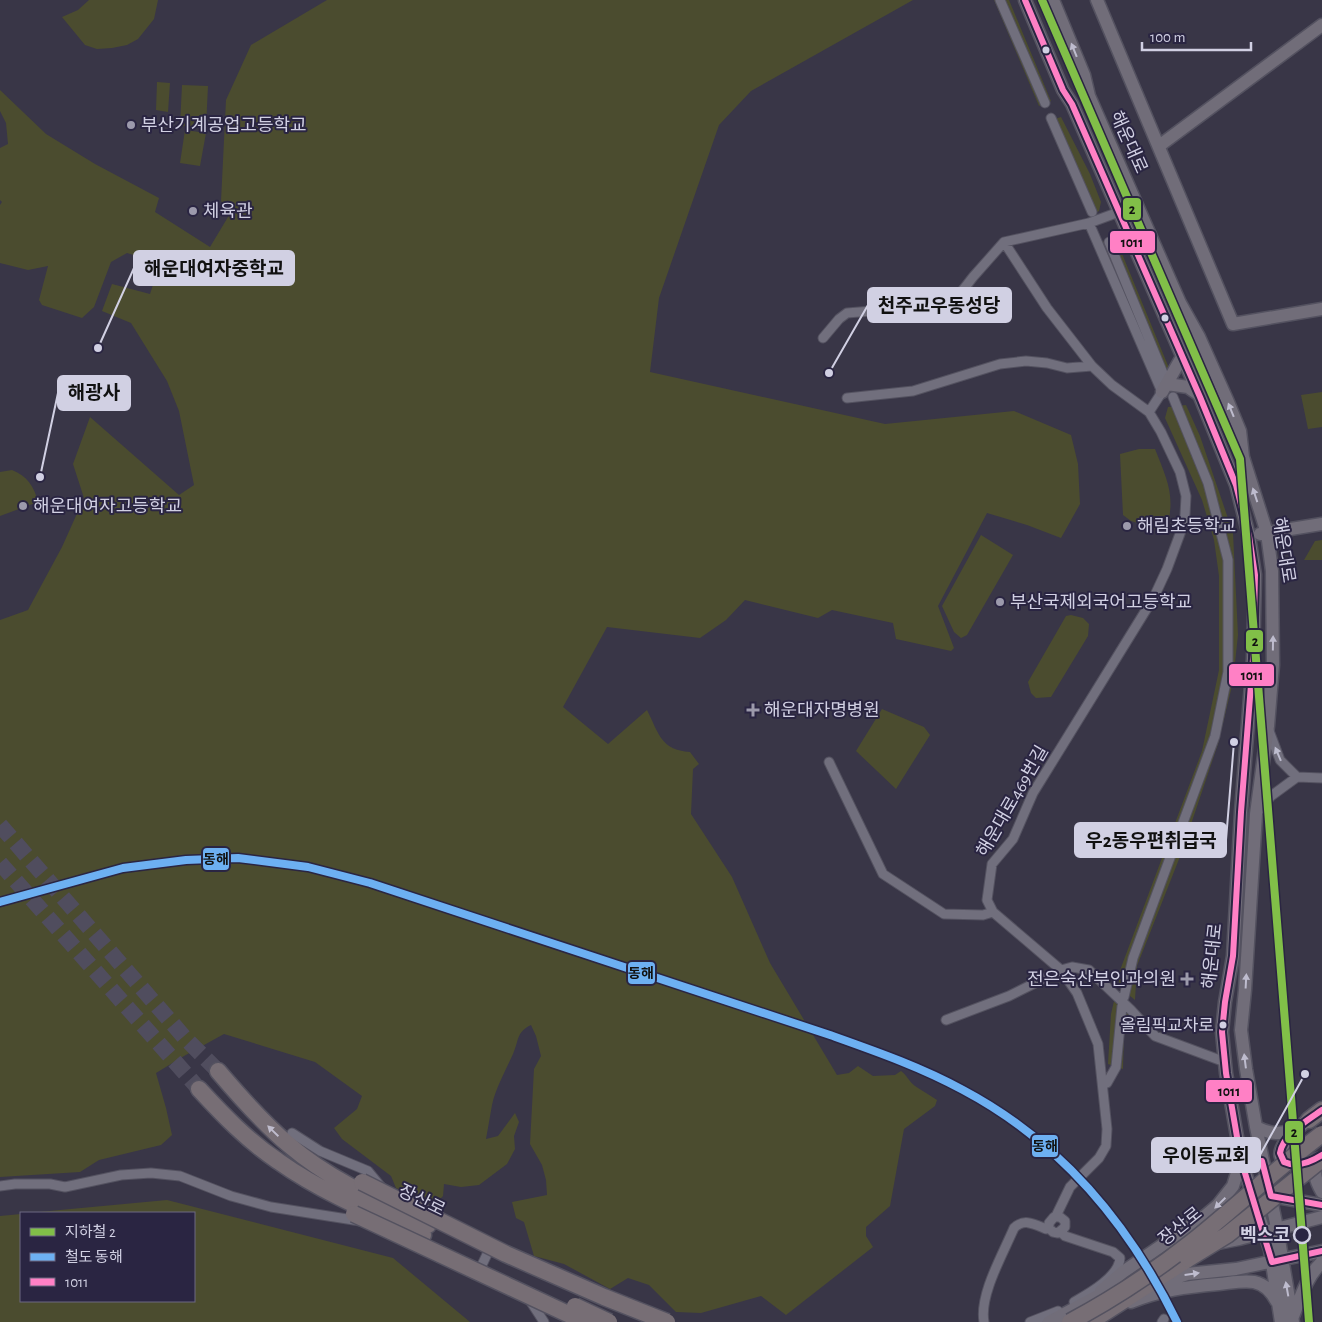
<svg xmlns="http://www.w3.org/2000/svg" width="1322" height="1322" font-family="'Alegreya Sans','Noto Sans KR',sans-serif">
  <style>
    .green { fill: #4b4c2f }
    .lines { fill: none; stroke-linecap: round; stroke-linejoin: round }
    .highway-tunnel { stroke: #504d5e; stroke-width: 16; stroke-dasharray: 16 8; stroke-linecap: butt }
    .street-casing { stroke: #545260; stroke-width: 11 }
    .secondary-casing { stroke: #545260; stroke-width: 15 }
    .highway-casing { stroke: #545260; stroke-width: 19 }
    .street { stroke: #716f7d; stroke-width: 9 }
    .secondary { stroke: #716d79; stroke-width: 12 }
    .highway { stroke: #776e75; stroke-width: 16 }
    .highway-bridge-casing { stroke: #545260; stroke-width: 19; stroke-linecap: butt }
    .highway-bridge { stroke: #776e75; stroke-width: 16 }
    .bus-1-casing { stroke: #2a2542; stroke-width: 10 }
    .bus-1 { stroke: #ff80c5; stroke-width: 6 }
    .rail-1-casing { stroke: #2a2542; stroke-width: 11 }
    .rail-1 { stroke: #6db0f2; stroke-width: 8 }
    .metro-1-casing { stroke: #2a2542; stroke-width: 11 }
    .metro-1 { stroke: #81bf48; stroke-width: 8 }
    .oneway { fill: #bebcce }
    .oneway2 { fill: #bebdcf }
    .oneway3 { fill: #bfbccd }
    .bus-dot { fill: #d1d0e3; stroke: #2a2542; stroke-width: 2 }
    .poi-dot { fill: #9c9aac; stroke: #2a2542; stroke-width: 2 }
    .stop-dot { fill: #2a2542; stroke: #d1d0e3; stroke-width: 2.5 }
    .labels { text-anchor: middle; stroke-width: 4; stroke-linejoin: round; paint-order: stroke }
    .bus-label { font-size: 17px; fill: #d1d0e3; stroke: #2a2542; text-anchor: end }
    .poi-label { font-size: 18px; fill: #d1d0e3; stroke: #2a2542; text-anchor: start }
    .street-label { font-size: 18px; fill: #d1d0e3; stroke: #2a2542 }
    .stop-label { font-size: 18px; font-weight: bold; fill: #d1d0e3; stroke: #2a2542; text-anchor: end }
    .leader { fill: none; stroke: #d1d0e3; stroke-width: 2 }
    .callout-dot { fill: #d1d0e3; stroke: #2a2542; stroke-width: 2 }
    .callout { fill: #d1d0e3; stroke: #d1d0e3; stroke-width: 2 }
    .callout-label { font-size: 19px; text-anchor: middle; font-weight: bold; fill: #111 }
    .line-badge { stroke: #2a2542; stroke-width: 2 }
    .pale-badge-label { font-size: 14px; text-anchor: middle; font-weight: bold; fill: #111 }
  </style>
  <rect width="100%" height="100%" fill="#393647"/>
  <path class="green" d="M89,0H158L154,19L138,39L127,45L112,48L97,49L85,45L62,17L78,10Z
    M327,0H913L751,91L719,125L659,298L650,372L885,424L1014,411L1071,435L1078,464L1080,504L1061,538L1027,525L987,513L938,606L954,648L951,651L896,639L893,623L832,610L818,618L745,600L726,620L700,638L607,627L563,707L608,744L647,710C659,734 661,750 690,752L699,764L693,769L691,814L732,877L770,963L837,1075L849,1073L858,1066L873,1076L895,1075L901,1071C907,1075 909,1082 915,1086C922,1091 930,1095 937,1100L935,1106L904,1129L890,1206L866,1227V1236L873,1247L786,1315L761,1296L701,1313L676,1312L649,1285L628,1278L610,1289L564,1264L534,1256L524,1222L516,1218L512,1202L547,1195L546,1180L542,1165L530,1144L534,1069L541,1056L536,1036L531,1025C516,1032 519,1041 513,1054C506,1070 496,1087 492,1105C490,1116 488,1128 486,1139L498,1136L515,1113L519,1122L514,1136L515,1149L507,1164L479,1185L461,1187L444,1184L443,1196L434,1205L396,1188L391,1176L342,1139L334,1128L357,1109L362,1096L315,1062L224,1034L184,1056L156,1073L166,1108L172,1135L161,1145L99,1160L80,1172L0,1177V620L28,610L62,547L84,498L73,464L90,417L179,495L194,485L179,411L167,381L131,323L102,311L112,284L150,294L160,263L127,253L111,262L94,307L82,318L42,305L39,300L48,266L28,270L0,263V205L2,202L0,200V148L8,144L6,123L0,111V90L46,134L95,164L159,198L155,212L210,247L231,212L221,201L226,100L251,45Z
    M994,0H1009L1051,101L1039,106Z
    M157,82L170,83L168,112L156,110Z
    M182,85L208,86L206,127L180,126Z
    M1061,117L1090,174L1101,202L1099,211L1090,216L1048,121Z
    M185,130L206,133L200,166L180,163Z
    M1116,239L1169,368L1165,375L1159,376L1102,242Z
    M1322,392V427L1308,429L1301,395Z
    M1186,405L1200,436L1233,533L1238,635L1235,663L1231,690L1218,744L1181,854L1137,966L1135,1000C1125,992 1117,988 1119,973L1202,751L1219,670V576L1214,540L1202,500L1165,418L1168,407Z
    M1139,449H1155C1168,482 1176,496 1166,532L1131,521L1123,515L1120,454Z
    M12,470C27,476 34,486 38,502L0,516V472Z
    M981,535L1013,555L967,635L961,638L954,632L942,606Z
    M1322,540V560H1304L1315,541Z
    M1071,615L1083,618L1089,624L1088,636L1051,697L1036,698L1031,693L1028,682L1066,616Z
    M882,709L924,727L930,735L896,789L856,751Z
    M1114,1001L1129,1015L1124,1031L1123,1069L1108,1064L1111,1014Z
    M167,1200L393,1258L470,1322H0V1216L21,1214V1301H194V1213H28Z"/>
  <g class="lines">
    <path class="highway-tunnel" d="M0,825L185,1038L218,1071
      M0,863L199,1089"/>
    <g class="street-casing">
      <path id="street" d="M1000,0L1045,103
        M1051,118L1092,212
        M1089,223L1162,392L1149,412
        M1004,242L1047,308L1092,366L1112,385L1149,412L1161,432L1180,472L1186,496L1185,515L1181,531L1167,569L1154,597L1033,793L1013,839L992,864L987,900L993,912L1061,970L1077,993L1098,1044L1107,1129L1106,1146L1099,1158L1070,1187L1056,1216
        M1109,242L1165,378
        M823,338L839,319L847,313L872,311L888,317L907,313L925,304L959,295L973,277L1004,242L1089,223L1138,205
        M847,398L913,391L1000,364L1026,361L1047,363L1067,368L1092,366
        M1268,728L1280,760L1297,777
        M829,762L883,874L944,914L983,915L993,912
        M1256,814L1271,796L1297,777L1322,778
        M1124,997L1133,958L1215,736L1228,672V560L1208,483L1173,397
        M946,1020L1009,996L1061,970L1072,967L1089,970L1131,1010L1155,1036L1225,1062
        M1107,1083L1116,1067L1122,1006
        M292,1133L320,1151L368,1171L382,1188
        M0,1186L15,1184H50L65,1187L121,1175L151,1173L180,1176L231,1196L271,1207L360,1221
        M1061,1232L1065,1236L1113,1252L1120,1258C1119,1277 1088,1294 1074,1302
        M481,1267L489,1250
        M529,1299L544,1322
        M984,1322C979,1295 1003,1254 1014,1228C1024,1218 1034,1224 1046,1229L1049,1228L1053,1232L1058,1233L1065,1227V1221L1060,1217H1054L1049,1223V1228
        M1030,1322L1058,1311
        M1162,1322L1164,1319"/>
    </g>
    <g class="secondary-casing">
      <path id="secondary" d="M1025,0L1063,90L1072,104L1200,397L1236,485L1249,536L1255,575L1253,659L1241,812L1233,956L1225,1002L1222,1032L1226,1073L1241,1160L1270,1250L1281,1322
        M1053,0L1084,75L1089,96L1180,303L1199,337L1228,402L1240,431L1243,457L1267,533L1272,571L1273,665L1268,726L1256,814L1245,990L1241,1030L1246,1069L1256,1127L1277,1228L1293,1322
        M1097,0L1233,324L1322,309
        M1159,146L1322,25
        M1167,384L1188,387L1198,394
        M1162,392L1182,357
        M1260,534L1322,524
        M1315,1113C1307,1122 1269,1148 1284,1161C1293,1170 1308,1162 1318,1159
        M1256,1127C1270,1134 1282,1136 1297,1127
        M1318,1159C1313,1172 1315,1180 1322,1192
        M1271,1196L1322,1205
        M1218,1243L1239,1239L1322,1217
        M1158,1284L1187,1274L1236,1269L1322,1251
        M1101,1291L1123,1272L1205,1216L1218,1205L1233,1186L1241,1160
        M1131,1302C1161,1290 1186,1287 1219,1284C1230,1283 1243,1280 1254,1282C1264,1284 1272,1292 1277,1302
        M1292,1319C1300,1299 1306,1277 1322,1262
        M1049,1322L1111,1289"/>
    </g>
    <g class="highway-casing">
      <path id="highway" d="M218,1071C240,1097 263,1123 289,1145C330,1180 380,1202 428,1225
        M199,1089C223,1115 248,1141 278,1161C323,1193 373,1213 423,1235
        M1309,1120L1322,1110
        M1090,1322L1188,1259"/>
    </g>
    <use href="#street" class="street"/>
    <use href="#secondary" class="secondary"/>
    <use href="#highway" class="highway"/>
    <g class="highway-bridge-casing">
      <path id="highway-bridge" d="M362,1182L506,1254L604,1297L667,1322
        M354,1214L585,1322
        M1188,1259L1227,1235L1322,1159
        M575,1306L609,1322
        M1070,1322C1113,1299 1154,1272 1192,1242C1236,1207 1277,1168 1322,1134"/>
    </g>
    <use href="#highway-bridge" class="highway-bridge"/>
    <g class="bus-1-casing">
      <path id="bus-1" d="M1025,0L1063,90L1072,104L1200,397L1236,485L1249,536L1255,575L1253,659L1241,812L1233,956L1225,1002L1222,1032L1226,1073L1241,1160L1272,1262L1322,1251
        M1322,1110C1307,1121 1283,1134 1280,1153L1284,1162C1297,1168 1311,1162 1322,1155
        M1262,1161L1271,1196L1322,1205"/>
    </g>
    <use href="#bus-1" class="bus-1"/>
    <g class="rail-1-casing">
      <path id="rail-1" d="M0,902L123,868L186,860L238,858L308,867L370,883L830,1035C875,1051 921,1067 963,1090C1061,1142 1129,1224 1177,1322"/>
    </g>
    <use href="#rail-1" class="rail-1"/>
    <g class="metro-1-casing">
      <path id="metro-1" d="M1042,0L1240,459L1309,1322"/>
    </g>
    <use href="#metro-1" class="metro-1"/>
  </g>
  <defs><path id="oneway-solid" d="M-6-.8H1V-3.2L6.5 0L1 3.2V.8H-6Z" transform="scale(1.25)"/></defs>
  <g class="oneway">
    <use href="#oneway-solid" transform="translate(1074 50) rotate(-112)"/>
    <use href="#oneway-solid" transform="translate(1231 410) rotate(-112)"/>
    <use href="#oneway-solid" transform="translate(1255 495) rotate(-108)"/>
    <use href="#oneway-solid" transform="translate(1273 643) rotate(-89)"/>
    <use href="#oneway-solid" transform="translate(1246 981) rotate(-87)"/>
    <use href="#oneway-solid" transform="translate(1245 1061) rotate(-97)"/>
    <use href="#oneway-solid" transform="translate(1220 1203) rotate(136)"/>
    <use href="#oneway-solid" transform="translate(1192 1274) rotate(-8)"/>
    <use href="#oneway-solid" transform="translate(1287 1289) rotate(-100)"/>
  </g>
  <use class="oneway2" href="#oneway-solid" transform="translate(1278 754) rotate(-113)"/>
  <use class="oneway3" href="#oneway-solid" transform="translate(273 1131) rotate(-136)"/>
  <g class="bus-dot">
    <circle cx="1046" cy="50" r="4.5"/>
    <circle cx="1165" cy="318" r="4.5"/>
    <circle cx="1223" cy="1025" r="4.5"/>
  </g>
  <g class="poi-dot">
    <circle cx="131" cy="125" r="5"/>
    <circle cx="193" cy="211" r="5"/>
    <circle cx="23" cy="506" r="5"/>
    <circle cx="1127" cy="526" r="5"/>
    <circle cx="1000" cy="602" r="5"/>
    <path d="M750.5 702.5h5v5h5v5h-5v5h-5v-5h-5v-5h5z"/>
    <path d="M1184.5 971.5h5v5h5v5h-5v5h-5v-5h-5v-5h5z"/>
  </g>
  <circle class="stop-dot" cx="1302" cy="1235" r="8"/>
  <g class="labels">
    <g class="bus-label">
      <text x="1214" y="1031">올림픽교차로</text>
    </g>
    <g class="poi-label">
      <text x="141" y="131">부산기계공업고등학교</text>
      <text x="203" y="217">체육관</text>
      <text x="33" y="512">해운대여자고등학교</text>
      <text x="1137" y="532">해림초등학교</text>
      <text x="1010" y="608">부산국제외국어고등학교</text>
      <text x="764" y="716">해운대자명병원</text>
      <text x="1176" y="985" text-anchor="end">전은숙산부인과의원</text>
    </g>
    <g class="street-label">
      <text transform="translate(1129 142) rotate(66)" y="6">해운대로</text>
      <text transform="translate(1284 550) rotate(81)" y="6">해운대로</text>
      <text transform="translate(1012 801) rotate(-60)" y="6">해운대로469번길</text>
      <text transform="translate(1212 956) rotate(-84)" y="6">해운대로</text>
      <text transform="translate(422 1200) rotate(26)" y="6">장산로</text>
      <text transform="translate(1180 1226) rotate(-39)" y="6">장산로</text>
    </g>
    <g class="stop-label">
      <text x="1290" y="1241">벡스코</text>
    </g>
  </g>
  <path class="leader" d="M98 348L134 268M829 373L868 305M40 477L58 393M1234 742L1226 840M1305 1074L1260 1155"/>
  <g class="callout-dot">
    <circle cx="98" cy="348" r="5"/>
    <circle cx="829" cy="373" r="5"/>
    <circle cx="40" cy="477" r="5"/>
    <circle cx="1234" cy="742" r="5"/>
    <circle cx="1305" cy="1074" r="5"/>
  </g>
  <g class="callout">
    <rect x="134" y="251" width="160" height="34" rx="5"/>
    <rect x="868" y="288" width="143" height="34" rx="5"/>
    <rect x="58" y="376" width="72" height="34" rx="5"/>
    <rect x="1075" y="823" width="151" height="34" rx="5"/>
    <rect x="1152" y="1138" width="108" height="34" rx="5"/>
  </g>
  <g class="callout-label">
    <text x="214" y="275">해운대여자중학교</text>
    <text x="939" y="312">천주교우동성당</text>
    <text x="94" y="399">해광사</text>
    <text x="1151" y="847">우2동우편취급국</text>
    <text x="1206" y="1162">우이동교회</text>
  </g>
  <g class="line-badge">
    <rect x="1122" y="197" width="20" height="24" rx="5" fill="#81bf48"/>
    <rect x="1109" y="230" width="47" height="24" rx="5" fill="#ff80c5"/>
    <rect x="1245" y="629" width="19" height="24" rx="5" fill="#81bf48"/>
    <rect x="1228" y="663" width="47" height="24" rx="5" fill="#ff80c5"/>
    <rect x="202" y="847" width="28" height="24" rx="5" fill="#6db0f2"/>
    <rect x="627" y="961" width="29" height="24" rx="5" fill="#6db0f2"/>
    <rect x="1205" y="1079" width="48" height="24" rx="5" fill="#ff80c5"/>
    <rect x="1284" y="1120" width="20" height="24" rx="5" fill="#81bf48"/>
    <rect x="1031" y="1134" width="28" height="24" rx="5" fill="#6db0f2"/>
  </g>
  <g class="pale-badge-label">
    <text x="1132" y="214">2</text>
    <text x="1132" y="247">1011</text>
    <text x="1255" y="646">2</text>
    <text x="1252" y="680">1011</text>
    <text x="216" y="864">동해</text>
    <text x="641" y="978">동해</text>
    <text x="1229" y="1096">1011</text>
    <text x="1294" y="1137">2</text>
    <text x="1045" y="1151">동해</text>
  </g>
  <rect x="20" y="1212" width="175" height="90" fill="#2a2542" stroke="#6d6982"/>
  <rect x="30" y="1228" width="25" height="8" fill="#81bf48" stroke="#6d6982"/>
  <text x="65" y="1237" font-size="15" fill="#d1d0e3">지하철 2</text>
  <rect x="30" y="1253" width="25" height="8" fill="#6db0f2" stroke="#6d6982"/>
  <text x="65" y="1262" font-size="15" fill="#d1d0e3">철도 동해</text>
  <rect x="30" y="1278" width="25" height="8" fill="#ff80c5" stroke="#6d6982"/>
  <text x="65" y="1287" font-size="15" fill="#d1d0e3">1011</text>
  <path d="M1142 42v8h109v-8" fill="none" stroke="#d1d0e3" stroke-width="2.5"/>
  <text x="1150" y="42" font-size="15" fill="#d1d0e3" stroke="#2a2542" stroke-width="4" paint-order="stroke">100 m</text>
</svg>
